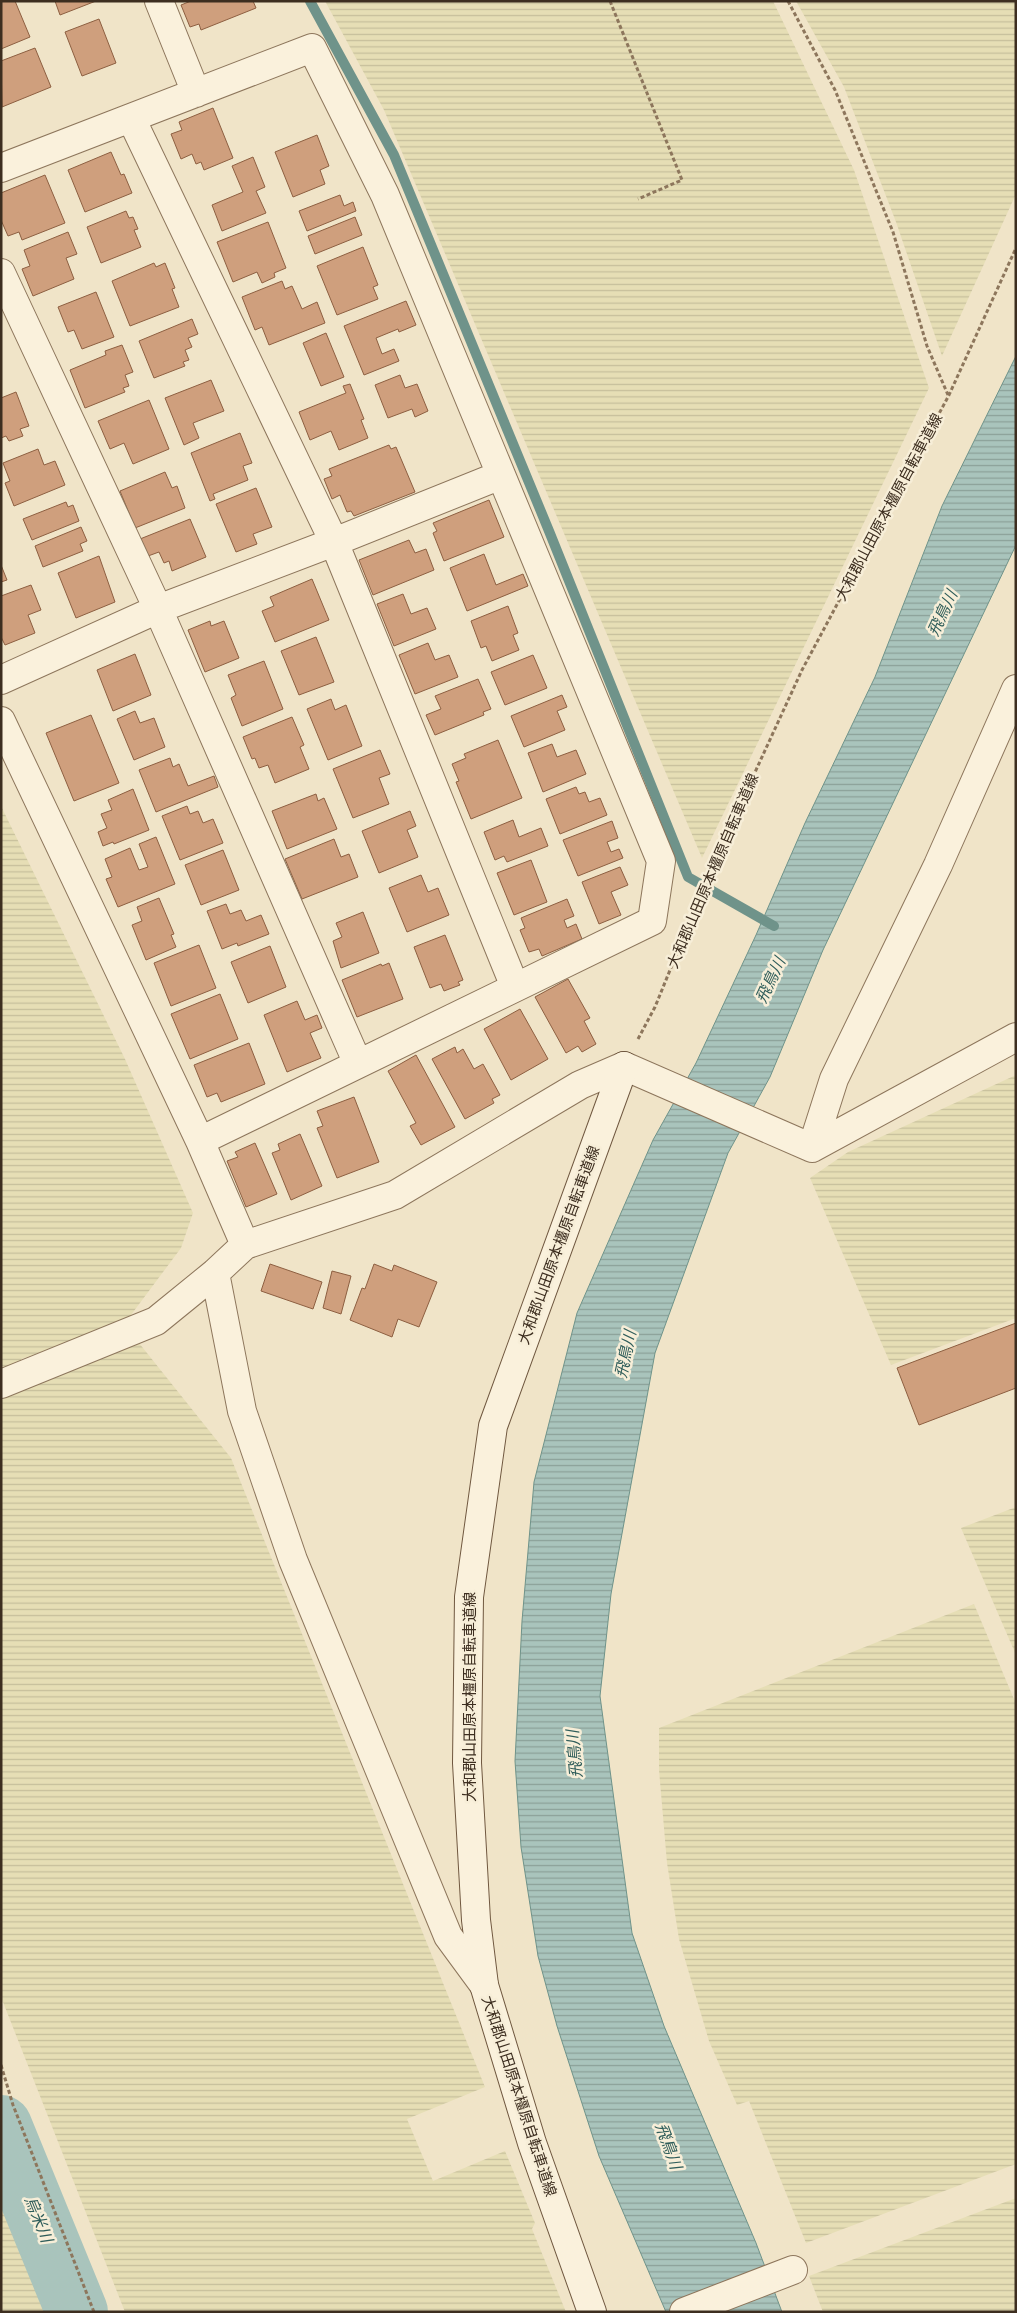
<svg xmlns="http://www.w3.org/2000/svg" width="1017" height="2313" font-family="Spectral,'Noto Sans JP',serif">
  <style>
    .farmland { fill: url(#farmland-rules) }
    .water { fill: url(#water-rules); stroke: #6f938a }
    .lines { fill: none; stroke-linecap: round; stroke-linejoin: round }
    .stream { stroke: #6f938a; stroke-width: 10 }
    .river { stroke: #a9c4bc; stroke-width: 62 }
    .building { fill: #cf9f7d; stroke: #8d5f41 }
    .minor-casing { stroke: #8d765c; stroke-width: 30 }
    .secondary-casing { stroke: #6f573f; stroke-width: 30 }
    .path { stroke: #8d765c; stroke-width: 3; stroke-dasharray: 4 2.5; stroke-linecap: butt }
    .minor { stroke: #faf1dc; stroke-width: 28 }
    .secondary { stroke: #faf1dc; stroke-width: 28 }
    .labels { text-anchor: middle; stroke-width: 5; stroke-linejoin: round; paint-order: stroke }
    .street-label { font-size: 15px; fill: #3d2e20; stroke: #f7eed8 }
    .water-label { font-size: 16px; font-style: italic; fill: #2f5d5a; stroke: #f7eed8 }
  </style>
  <defs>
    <pattern id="farmland-rules" width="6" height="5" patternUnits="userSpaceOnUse" patternTransform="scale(1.25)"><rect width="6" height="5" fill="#e6deb5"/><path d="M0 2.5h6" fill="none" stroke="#c6bf9b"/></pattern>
    <pattern id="water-rules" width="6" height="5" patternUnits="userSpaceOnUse" patternTransform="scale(1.25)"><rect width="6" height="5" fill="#a9c4bc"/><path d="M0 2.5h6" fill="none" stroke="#8ba098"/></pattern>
  </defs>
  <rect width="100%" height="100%" fill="#f0e4c8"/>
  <path class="farmland" d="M325,1H773L854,170L929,388L702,858L384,110Z
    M796,1H1016V194L942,356L896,222L844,87Z
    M1,806L125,1059L193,1213L181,1248L125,1323L21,1359L23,1365L1,1374Z
    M1016,1075V1318L891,1365L810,1178L848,1152Z
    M139,1343L231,1458L485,2087L407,2119L433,2181L505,2151L535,2223L532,2229L566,2312H125L1,1997V1400L20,1392L18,1387Z
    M1016,1507V1655L961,1528Z
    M974,1604L1016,1704V2164L806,2243L749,2101L737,2105L709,2041L679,1939L667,1863L659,1770V1728Z
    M1,2172L55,2312H1Z
    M1016,2198V2312H823L809,2276Z"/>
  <path class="water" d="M1016,356V545L823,950L770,1077L728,1153L655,1353L611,1594L600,1696L632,1933L664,2026L756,2243L782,2312H666L599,2156L557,2026L538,1956L521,1847L515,1761L522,1621L534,1482L577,1313L653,1140L696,1063L756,935L805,823L875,677L942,506Z"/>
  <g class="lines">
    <path class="stream" d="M310,1L394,155L549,531L688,877L774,926"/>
    <path class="river" d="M1,2126L77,2312"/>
  </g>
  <path class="building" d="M1,1H15L30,37L1,49Z
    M55,1H96L60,15Z
    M191,1H253L256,8L201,30L199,24L190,27L181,5Z
    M99,19L116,63L82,76L65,32Z
    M35,48L51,87L2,107L1,61Z
    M213,108L233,158L204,170L201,162L196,164L192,154L181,159L171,134L182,130L179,122Z
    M317,135L329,166L320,170L325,184L293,197L275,152Z
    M111,152L121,175L124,174L132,193L85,212L68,170Z
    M253,157L265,187L256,191L266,213L222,231L212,205L243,192L232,166Z
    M45,175L65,223L22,240L19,232L8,236L1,220V193Z
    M340,195L344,206L353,202L356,211L307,231L299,211Z
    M126,211L129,218L133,217L138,229L134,230L141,247L101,263L87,227Z
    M355,217L362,235L315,254L308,236Z
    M268,222L286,268L274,273L275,277L262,283L257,272L233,282L217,242Z
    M68,232L77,254L66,258L74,279L33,296L22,269L30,266L24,250Z
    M363,247L378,285L373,287L378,299L337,315L317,266Z
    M154,263L156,267L165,263L175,288L172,289L179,307L130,326L112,281Z
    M282,281L285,289L292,286L302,309L317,302L325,323L269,345L262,327L255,330L242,297Z
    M96,292L114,337L82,349L74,330L68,332L58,307Z
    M406,301L416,325L399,332L398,329L376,338L382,354L394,349L399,361L364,375L344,326Z
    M192,319L198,334L188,338L192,347L185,350L189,360L183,362L185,366L154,378L139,341Z
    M326,333L344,377L321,386L303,343Z
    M122,345L133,372L125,375L129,386L123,388L125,392L85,408L70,370L106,355L105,351Z
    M400,375L405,388L417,384L428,411L415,417L412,409L388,418L375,385Z
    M211,380L224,411L193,423L199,438L184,445L165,398Z
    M350,384L364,419L361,420L368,438L339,450L331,431L310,440L299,412L346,393L343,386Z
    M16,392L29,426L20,429L23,436L9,441L6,436L1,438V398Z
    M149,400L169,449L133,464L124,443L110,449L98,421Z
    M240,433L252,463L243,466L248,480L213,494L215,499L210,501L191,453Z
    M389,445L391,449L396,447L415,492L354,516L351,511L347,512L340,495L332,499L324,479L332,476L329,469Z
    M38,449L44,465L55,461L65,485L14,506L5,483L10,481L3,463Z
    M165,472L172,488L177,486L185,508L135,528L120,491Z
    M256,488L272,527L253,534L257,544L236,552L216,504Z
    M489,500L504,537L444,561L433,533L437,531L433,523Z
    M66,502L68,507L73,505L79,521L32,540L23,519Z
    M190,519L206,557L172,571L169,561L164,563L159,552L148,556L140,539Z
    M81,527L87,541L80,544L83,551L43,567L35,546Z
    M409,540L415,553L426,549L434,570L373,595L359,560Z
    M484,554L496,585L523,574L528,586L467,611L450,568Z
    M99,556L115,602L76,618L58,573Z
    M1,565L7,580L1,582Z
    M312,579L329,620L275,642L262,611L274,606L270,597Z
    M31,585L41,610L28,615L35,633L5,645L1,637V596Z
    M403,594L411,614L427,608L436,629L394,646L377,604Z
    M508,606L518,633L513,635L519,650L492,661L486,646L481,648L471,621Z
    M210,621L211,626L224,621L239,658L205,672L188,630Z
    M316,637L334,682L299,695L281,651Z
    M428,643L435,660L449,655L458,677L415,694L399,655Z
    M135,654L151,695L113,711L97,670Z
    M533,655L547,688L505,705L491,672Z
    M264,661L283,709L242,726L231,698L236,695L228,675Z
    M478,679L491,709L483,712L484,715L435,735L426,715L441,709L435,696Z
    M562,695L567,707L557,711L565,730L524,747L511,716Z
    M331,699L335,710L346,705L362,746L328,760L307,709Z
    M135,711L140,723L154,718L165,747L134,760L117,719Z
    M91,715L119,783L74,801L46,733Z
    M292,717L304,745L300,747L309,769L275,783L268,765L259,768L255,758L252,759L243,737Z
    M498,740L522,798L471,819L456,782L459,781L452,764L466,758L464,754Z
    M552,744L557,757L576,750L586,774L543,792L528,753Z
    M380,750L390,774L379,778L389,804L353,818L333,769Z
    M170,758L173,767L179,764L188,786L214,776L218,787L156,812L139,770Z
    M576,787L579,794L585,792L589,802L600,798L607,815L560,834L546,799Z
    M133,789L149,830L114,844L113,842L103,846L98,832L107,828L101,814L112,810L108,800Z
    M316,794L318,801L324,798L337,829L287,849L272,811Z
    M187,806L190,814L198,811L203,823L213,819L223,843L180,860L162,816Z
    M410,811L416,826L407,830L418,857L379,873L362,831Z
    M513,820L519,837L541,828L548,846L507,862L504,856L495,860L484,832Z
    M612,821L618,838L607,842L611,852L619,849L623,858L578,876L563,840Z
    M156,837L175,884L118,907L106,879L112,877L105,859L130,848L139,870L148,867L139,844Z
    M334,839L341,857L349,854L358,877L302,899L285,859Z
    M223,850L239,890L201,905L185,865Z
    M531,860L547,902L514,915L497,873Z
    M620,867L628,885L611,892L621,915L599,924L582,882Z
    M421,875L428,892L438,888L449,915L407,932L389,888Z
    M159,898L174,934L171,935L176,947L146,960L132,925L142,921L137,907Z
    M567,899L574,916L564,920L567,928L576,924L582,939L542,956L539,949L529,952L520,930L525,928L521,918Z
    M226,904L230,914L241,910L246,921L261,915L269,934L238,946L237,943L222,949L207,911Z
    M363,912L379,953L341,968L333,941L342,937L336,923Z
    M445,935L463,980L458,982L460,985L444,991L441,984L430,988L414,947Z
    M199,945L216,988L171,1006L154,963Z
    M270,946L286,987L248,1003L231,962Z
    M389,963L403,999L357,1017L342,980L381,964L382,966Z
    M568,979L590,1018L584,1021L596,1044L582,1052L578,1046L566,1053L535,997Z
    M220,994L238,1039L190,1059L171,1014Z
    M297,1001L305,1020L317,1015L322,1028L310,1033L321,1058L287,1072L264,1015Z
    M520,1009L548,1059L511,1080L484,1029Z
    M249,1043L265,1084L221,1102L217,1093L207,1097L194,1065Z
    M455,1047L457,1053L463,1049L474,1069L483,1064L500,1095L492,1099L494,1103L465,1119L432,1059Z
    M416,1055L455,1127L421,1145L410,1126L416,1123L388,1071Z
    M354,1097L379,1162L337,1178L317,1128L323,1126L317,1111Z
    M300,1134L322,1186L291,1200L272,1153L280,1150L278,1144Z
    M255,1143L277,1194L246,1207L227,1161L238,1157L235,1152Z
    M270,1264L322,1282L313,1309L261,1291Z
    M374,1264L392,1271L394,1265L437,1282L419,1327L398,1319L392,1337L350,1320L362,1288L365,1289Z
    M332,1271L351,1276L341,1314L323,1308Z
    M1016,1323V1388L919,1425L897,1368Z"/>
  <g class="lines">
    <g class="minor-casing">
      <path id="minor" d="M159,1L196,93
        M131,118L334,542L515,987
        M1,168L312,48L385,195L661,861L652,921L200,1141
        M1,273L158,609L358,1064
        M1,680L158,609L334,542L501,475
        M1,721L200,1141L245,1245
        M812,1148L834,1079L938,865L1016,689
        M215,1273L242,1411L293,1560L448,1936L484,1985
        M1,1384L156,1321L215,1273L245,1245L395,1195L580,1085L624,1066L812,1148L1016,1037
        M684,2312L793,2270"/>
    </g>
    <g class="secondary-casing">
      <path id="secondary" d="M592,2312L532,2143L484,1985L476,1920L467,1763L469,1597L493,1426L624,1066"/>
    </g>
    <path class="path" d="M610,1L682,180L638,199
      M788,1L835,90L893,232L927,346L948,395
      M638,1039L655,1007L716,857L802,670L949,395L1016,248
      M1,2065L13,2105L94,2312"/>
    <use href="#minor" class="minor"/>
    <use href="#secondary" class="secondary"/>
  </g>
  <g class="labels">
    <g class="street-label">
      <text transform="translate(889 507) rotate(-62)" y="5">大和郡山田原本橿原自転車道線</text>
      <text transform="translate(713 871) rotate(-67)" y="5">大和郡山田原本橿原自転車道線</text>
      <text transform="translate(559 1245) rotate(-70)" y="5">大和郡山田原本橿原自転車道線</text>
      <text transform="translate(470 1697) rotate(-90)" y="5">大和郡山田原本橿原自転車道線</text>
      <text transform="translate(519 2096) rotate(72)" y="5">大和郡山田原本橿原自転車道線</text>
    </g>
    <g class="water-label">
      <text transform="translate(942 613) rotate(-65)" y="6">飛鳥川</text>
      <text transform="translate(770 980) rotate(-65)" y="6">飛鳥川</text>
      <text transform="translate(625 1354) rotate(-78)" y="6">飛鳥川</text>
      <text transform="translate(574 1754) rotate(-95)" y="6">飛鳥川</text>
      <text transform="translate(669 2146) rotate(70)" y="6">飛鳥川</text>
      <text transform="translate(39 2219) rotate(68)" y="6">烏米川</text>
    </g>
  </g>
  <rect width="1017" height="2313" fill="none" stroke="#3d2e20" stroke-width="5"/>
</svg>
